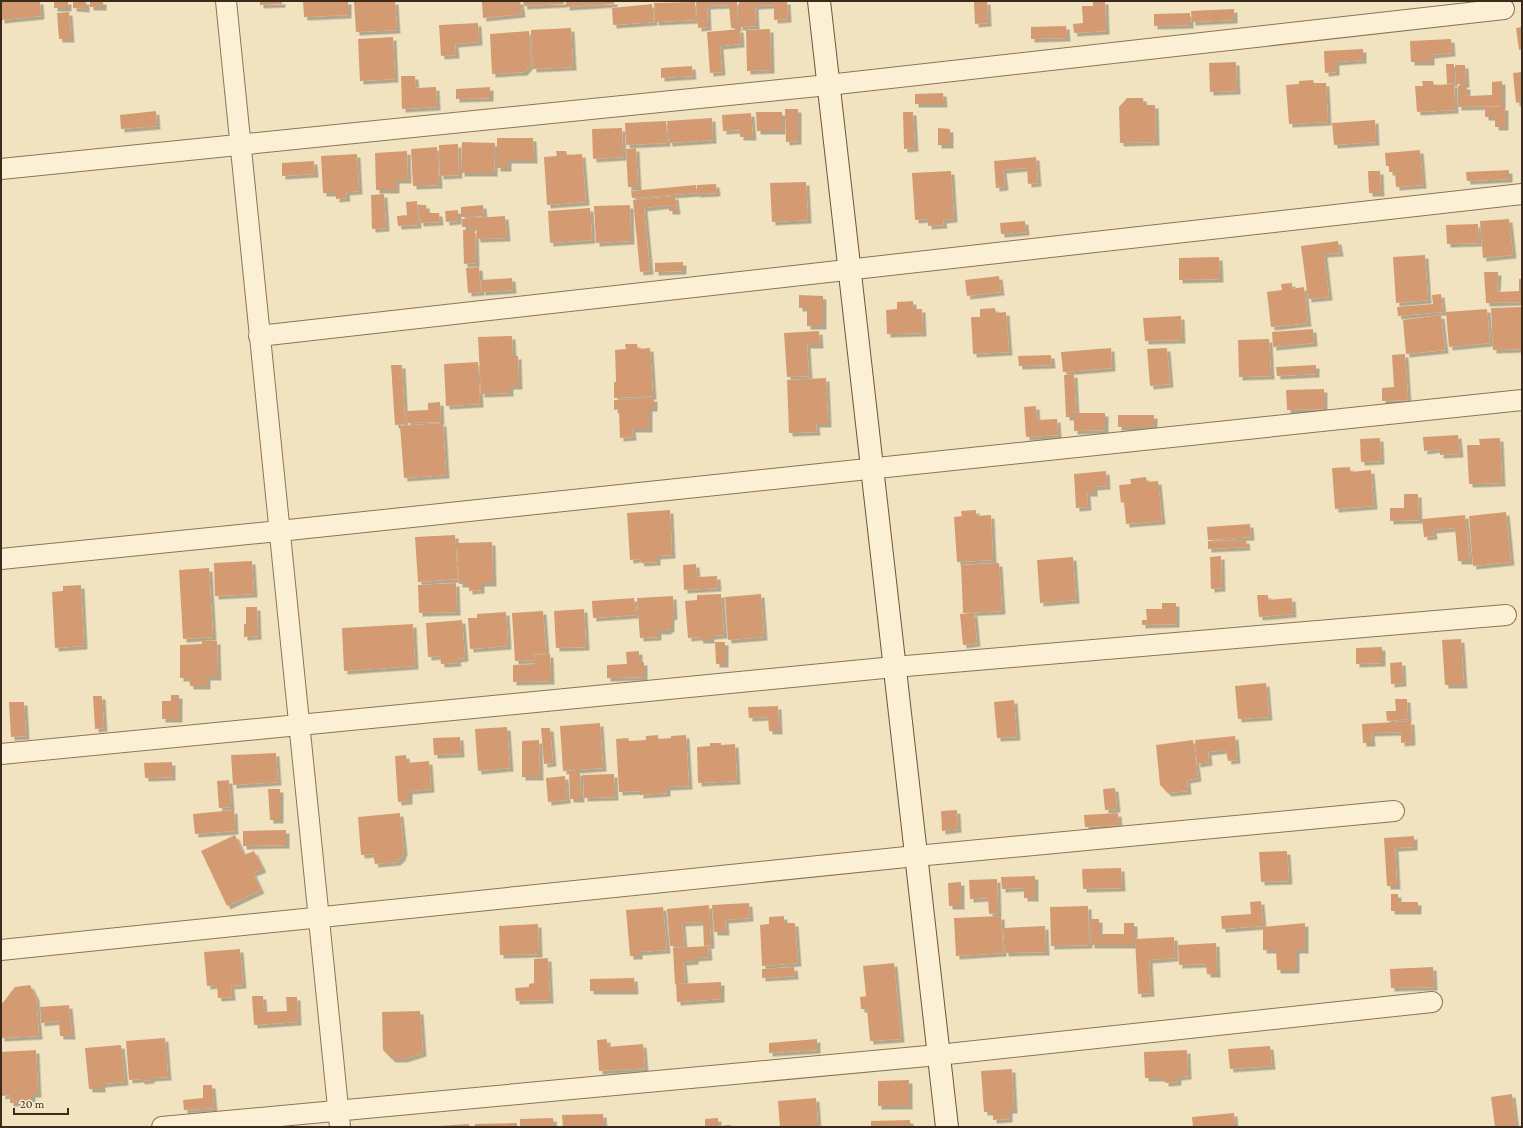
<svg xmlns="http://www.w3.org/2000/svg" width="1523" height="1128" font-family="'Crimson Pro',serif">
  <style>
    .building { fill: #d49b72; filter: url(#shadow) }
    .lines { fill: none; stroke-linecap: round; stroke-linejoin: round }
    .minor-casing { stroke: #8d7356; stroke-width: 22 }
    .secondary-casing { stroke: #6f5439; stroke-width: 24 }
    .minor { stroke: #fcf0d4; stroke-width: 20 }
    .secondary { stroke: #fcf0d4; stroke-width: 22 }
  </style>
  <defs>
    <filter id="shadow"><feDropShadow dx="3.5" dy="3.5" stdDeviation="0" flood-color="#0004"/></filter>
  </defs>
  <rect width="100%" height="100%" fill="#f2e3c0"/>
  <path class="building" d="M1,1H40L41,16L1,20Z
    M54,1H68V8H54Z
    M73,1H86V9L73,8Z
    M90,1H103V7H90Z
    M260,1H282V4L260,5Z
    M303,1H348V15L304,17Z
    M354,1H395L397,30L356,32Z
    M482,1H520L522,14L483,18Z
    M523,1H563L564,4L524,6Z
    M566,1H614V4L566,7Z
    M696,1H737L738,28H731L729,5L707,6L708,27L698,28Z
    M739,1H787L788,19L774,20V5L755,6L756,26L739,27Z
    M974,1H987L988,23L975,24Z
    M1093,1H1105L1106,31L1074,33L1073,24L1083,23L1082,6H1093Z
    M695,2L696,20L655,22L654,3Z
    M652,4L654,22L613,25L612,8Z
    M1234,9V20L1192,22L1191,11Z
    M69,12L71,39H59L57,13Z
    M1190,13V25L1154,26V14Z
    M478,23L479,42L455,44L456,55L441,56L439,25Z
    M1066,26L1067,38L1031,39V27Z
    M1522,27V49L1519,50L1516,28Z
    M571,28L573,67L533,69L531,30Z
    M740,29L741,44L720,46L722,72L710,73L707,32Z
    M770,29L771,70L747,71L746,30Z
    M529,31L531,64L524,72L492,74L490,34Z
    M393,37L395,79L360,81L358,39Z
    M1451,39L1452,53L1431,55V62H1411L1410,41Z
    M1363,49V60L1336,62V72L1325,73L1324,51Z
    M1236,62L1237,91L1210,92L1209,63Z
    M1446,64H1454V83L1447,84Z
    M1455,65H1465L1466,84H1456Z
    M692,66L693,76L661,78V68Z
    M1522,72V102L1516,103L1513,73Z
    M401,76H415L416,88L436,87L437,107L402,109Z
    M1313,80L1314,83H1326L1328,122L1289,124L1286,85L1299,84V81Z
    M1422,81H1433L1434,85L1454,84L1455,110L1417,112L1415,86H1423Z
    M1502,81V106L1458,107V86H1467V96L1492,95V82Z
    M490,87V98L456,99V89Z
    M943,93L944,104H915V94Z
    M1127,98H1143L1144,105H1155L1156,142L1120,143L1119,107Z
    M1485,107H1505V127H1495V117H1485Z
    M785,109H798V141L786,142Z
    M156,111L157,126L121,129L120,115Z
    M756,112H782V131H757Z
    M903,112H913L915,148L904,149Z
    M751,113L753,137H740V130L723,131L722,115Z
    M712,118L713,140L669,143L667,121Z
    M1375,120L1376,142L1334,145L1332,123Z
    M666,121L667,143L626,145L625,123Z
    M622,128L623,157L593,159L592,129Z
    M938,128L950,129V145H938Z
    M497,138H533L534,160H508V168H497Z
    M462,142L495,143L494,173H461Z
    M458,144L459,175L440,176L439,145Z
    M437,147L439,185L413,186L411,149Z
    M636,148L638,187H628L626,149Z
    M1420,150L1423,185L1396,187L1395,172H1389V166H1386L1385,153Z
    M407,151L408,180H396V190H376L375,153Z
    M556,151H566L567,155L582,154L586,202L547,205L544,157L557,156Z
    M357,154L359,191L346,192L347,198L336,199V193H323L321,156Z
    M1036,157L1038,183L1028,184L1027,168L1003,170L1005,187L996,188L994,161Z
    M314,161L315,174L282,176V163Z
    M1509,170V179L1467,181L1466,172Z
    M951,171L954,219L943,220L944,225L928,226V219L915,220L912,173Z
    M1368,171H1380L1381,193H1369Z
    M806,182L808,220L772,222L770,183Z
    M716,184L717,193L697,194V185Z
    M696,185L697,193L632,198L631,191Z
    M384,194L386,228L372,229L371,195Z
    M675,196L677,211H669V205L644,208L650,271L640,272L633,200Z
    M417,201L418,225L398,226L397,216L407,215L406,202Z
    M419,205H426L427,213H439L440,222L420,223Z
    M483,205L484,216L461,217V207Z
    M630,205L631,241L596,243L594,206Z
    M590,208L592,240L550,243L548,211Z
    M458,210V221L446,222L445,211Z
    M505,216L507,238L477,239L476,227H462V219Z
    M1509,219L1513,255L1483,258L1480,221Z
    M1025,221L1026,232L1001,234L1000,223Z
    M1478,224L1479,243L1447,244L1446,225Z
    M463,230H475L476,263L464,264Z
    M1338,241L1340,253L1324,254L1329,297L1308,299L1301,246Z
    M1425,255L1428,300L1396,303L1393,257Z
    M1219,257L1220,279L1179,280V258Z
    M683,262V271L655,272V263Z
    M479,267L481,292L468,293L466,268Z
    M1484,272H1498L1497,292L1519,291V279H1522V302L1486,303Z
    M999,276L1001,292L967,296L965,280Z
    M512,278L513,290L482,292L481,280Z
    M1292,283V289L1304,287L1308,323L1271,327L1267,292L1282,290L1281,284Z
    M1441,294L1443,312L1398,316L1397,307L1433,304L1432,295Z
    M799,295L823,296V326H807V308H799Z
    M913,301V309H922L923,333L887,334L886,310L897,309V302Z
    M1522,307V349L1493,350L1491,308Z
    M995,308L996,313L1006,312L1009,352L973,354L971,317H980V309Z
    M1487,309L1490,343L1449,347L1446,312Z
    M1441,315L1445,350L1406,354L1403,320Z
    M1181,316L1182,340L1145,341L1143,318Z
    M1313,329L1314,343L1273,347L1272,332Z
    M819,331L820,345H807L809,376L787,377L784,333Z
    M512,336L513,356H518L519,386H510V393L481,394L478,337Z
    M1269,339L1271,376L1239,377L1238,340Z
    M625,344H637L638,349L650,348L653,396L614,398V382H616L615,350L626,349Z
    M1111,348L1112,368L1063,372L1061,352Z
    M1167,348L1170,384L1150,386L1147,349Z
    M1405,354L1408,400L1382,401V388L1394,387L1392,355Z
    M1051,355L1052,365L1019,366L1018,356Z
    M478,362L480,404L446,406L444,364Z
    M391,365H402L405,424L395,425Z
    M1316,365V374L1277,376L1276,367Z
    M1074,374L1076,412L1072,413V417H1066L1064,375Z
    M826,378L828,424H816L817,432L789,433L787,380Z
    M1324,389V409L1287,410L1286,390Z
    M654,398V408H649V429H632L633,437L620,438L619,409L614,410V400Z
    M440,402L441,422L407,423L406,411L428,410V403Z
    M1036,406L1037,420L1057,419L1058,435L1026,437L1024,407Z
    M1074,413H1105V430L1074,431Z
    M1118,415H1154V427H1118Z
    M443,423L446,475L404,478L400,426Z
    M1458,435L1460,454L1440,455V449L1424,451L1423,437Z
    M1380,438L1381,461L1361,462L1360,439Z
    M1500,438L1502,483L1469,484L1467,445H1480L1479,439Z
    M1350,467V472L1371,470L1374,506L1335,509L1332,468Z
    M1106,471L1107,486L1094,487V493H1087L1088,507L1076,508L1074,474Z
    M1146,477L1147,482L1158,481L1162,521L1126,524L1124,502L1121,503L1119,485L1131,484L1130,479Z
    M1404,494H1418L1419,520L1390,521V508H1404Z
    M670,510L672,555L657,556V562L641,563L640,559L630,560L627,513Z
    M976,510V516L991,515L993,560L957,562L954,517L962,516L961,511Z
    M1506,512L1511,562L1473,566L1469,516Z
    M1465,515L1470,561H1458L1455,528L1433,530L1434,536L1424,537L1422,519Z
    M1250,524L1251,537L1208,540L1207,527Z
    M455,535L458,579L418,582L415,537Z
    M1246,540L1247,547L1208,549V541Z
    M492,542L493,583H481V590L469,591V584H459L457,543Z
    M1221,556L1222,588L1211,589L1210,557Z
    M1073,557L1076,600L1040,603L1037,560Z
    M252,561L254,594L215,596L214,563Z
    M999,563L1002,611L963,613L961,565Z
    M696,564L697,577L717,576L718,588L684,590L683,565Z
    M209,568L213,637L183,639L179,570Z
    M456,583L457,612L419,613L418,585Z
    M81,585L84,646L55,648L52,592L63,591V586Z
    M721,594L724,635L711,636V640H700L699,637L688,638L685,601L697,600V595Z
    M761,594L764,637L728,640L725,597Z
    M1257,595H1268V600L1292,598L1293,614L1259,617Z
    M673,596L674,616L671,617V628L667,631H658V637L640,638L637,598Z
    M634,598L636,615L593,618L592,601Z
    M1162,603H1176V624L1142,625V620H1147L1146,609H1162Z
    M246,607H257L258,636L244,637V624H246Z
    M584,609L586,647L556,648L554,611Z
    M543,611L546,653L534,654L535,660L515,661L512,613Z
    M506,612L508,646L470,649L468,618H477V614Z
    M974,613L977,643L963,645L960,614Z
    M462,620L465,658L457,659L458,663L441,664L440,656L428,657L426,623Z
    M413,624L415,666L344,671L342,628Z
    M1461,639L1464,685H1445L1442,640Z
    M202,641H217L218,677H207V686H190L189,678H180V645L202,644Z
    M715,642H725V664H716Z
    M1382,647V663L1356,664V648Z
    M639,651V662H644V677L607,678V665L627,664L626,652Z
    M550,654L551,681L513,682V665L535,664V655Z
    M1402,662L1403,683L1391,684L1390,663Z
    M1266,683L1269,717L1238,719L1235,686Z
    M171,695H179V719H162V701H171Z
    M93,696H102L104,728L95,729Z
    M1395,699H1407L1408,719L1387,721L1386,711H1396Z
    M1014,700L1017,737L997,738L994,702Z
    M9,702H24L26,736L11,737Z
    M778,706L779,731H769L768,717L749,718L748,707Z
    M1411,721L1412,742L1401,743V732L1371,733L1372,743H1363L1362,724Z
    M600,723L603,768L563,771L560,726Z
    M507,727L510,768L478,771L475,729Z
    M541,728H550L553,763L544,764Z
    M658,735V739L671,738V736L686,735L689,786L667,787V793L640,795V791L619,792L616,739L628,738L629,741L646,740V736Z
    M1235,736L1237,760L1228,761L1226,750L1208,752L1209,762L1197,764L1195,740Z
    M460,737L461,754L434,755L433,738Z
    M539,740L540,777H522V741Z
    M1193,740L1198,778L1187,780L1188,791L1168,793L1160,785L1156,745Z
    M710,743H721V745L735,744L737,781L698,783L697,747L710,746Z
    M276,753L278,782L233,785L231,755Z
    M406,755L407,763L429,761L431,789L409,791V801L398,802L395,756Z
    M172,762V777L145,778L144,763Z
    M569,772H580L581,799H570Z
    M614,774L615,797L584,798L583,775Z
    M565,776L567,800L548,802L546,778Z
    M229,780L231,807L219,808L217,781Z
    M1115,788L1117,809L1105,810L1103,789Z
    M268,789H280V820H270Z
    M234,810L235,831L195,834L193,814Z
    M957,810L958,829L942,831L941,811Z
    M400,813L404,851L402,857L397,862L375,864L373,854L361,855L358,817Z
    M1118,813L1119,825L1085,827L1084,815Z
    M286,830V845L243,846V831Z
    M235,835L244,855L254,851L263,869L253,873L261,890L227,906L201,851Z
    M1414,836V847L1395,848L1397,886H1387L1384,838Z
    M1287,851L1289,881L1261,882L1259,852Z
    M1121,868L1122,888L1083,889L1082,869Z
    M1035,876V898H1024V888L1002,889L1001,877Z
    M997,879L998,913L989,914L988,898L970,899L969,880Z
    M961,882V906H949L948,883Z
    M1391,894H1398V902H1418V911H1391Z
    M1261,901L1263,926L1222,929L1221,916L1251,914L1250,902Z
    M749,903L750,918L725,920L726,932H714L712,905Z
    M709,905L711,945L704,946L703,922L682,923L684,946H670L667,909Z
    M1088,906L1089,945L1051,946L1050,907Z
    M663,907L667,950L639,952V956H630L626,910Z
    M784,916V923H795L798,963L762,966L760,925L769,924V917Z
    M1001,916L1003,953L956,956L954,918Z
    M1090,919H1099V934H1124V923H1134V945H1091Z
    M1305,923V950H1296V970H1277L1276,950H1263V927Z
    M538,924L539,954L500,955L499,926Z
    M1045,926L1046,952L1005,953L1003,928Z
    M1174,937L1175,958L1149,960L1151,993L1138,994L1135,939Z
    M1216,943L1217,974H1207L1206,964L1179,965L1178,945Z
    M708,946L709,957L695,958V961L683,962L685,983L675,984L673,948Z
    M240,949L243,985L231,986L232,997L218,998L217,985L207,986L204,952Z
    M548,958L550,1000L516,1001L515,988L529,987V984L534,983V959Z
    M894,963L901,1039L870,1041L867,1009H861L860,997L866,996L863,966Z
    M794,967L795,976L762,978V969Z
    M1433,967L1434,987L1391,988L1390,969Z
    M634,978L635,991H590V979Z
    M721,982V999L677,1002L676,984Z
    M30,985L36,997L39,1036L1,1038V1005L15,987Z
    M252,996H263L264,1012L287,1011L286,997H297L298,1022L254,1025Z
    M69,1005L72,1036H60L59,1021L41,1023L40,1007Z
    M420,1011L423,1053L404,1059H392L383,1050L382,1012Z
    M165,1038L168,1077L151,1078V1080L141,1081V1079L129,1080L126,1041Z
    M607,1039V1047L643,1044L645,1068L599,1071L597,1040Z
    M817,1039V1050L769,1053V1043Z
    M121,1045L125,1082L102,1084V1089H89L85,1048Z
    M1270,1046L1272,1066L1230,1069L1228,1049Z
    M36,1050L38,1094H32V1102L10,1103V1095L2,1096L1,1052Z
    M1187,1050L1188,1076L1178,1077V1082L1165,1083V1078H1145L1144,1052Z
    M1012,1069L1014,1110H1009V1119L993,1120V1112H984L981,1071Z
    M909,1080V1106H878V1081Z
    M203,1085H212L214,1108L184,1110L183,1100L203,1098Z
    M1512,1094L1516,1127H1495L1491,1097Z
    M816,1098L818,1127H780L778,1101Z
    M1234,1113L1235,1126L1193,1127L1192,1117Z
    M603,1114L604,1127H563L562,1115Z
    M553,1118L554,1127H520V1119Z
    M718,1118V1126L731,1125V1127H705V1119Z
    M910,1120V1127H871V1121Z
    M517,1123V1127H475V1124Z
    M469,1124V1127H438V1126Z"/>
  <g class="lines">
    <g class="minor-casing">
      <path id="minor" d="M226,1L340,1127
        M1,169L828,85L1504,9
        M259,336L1522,194
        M1,559L279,531L1522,400
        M1,754L894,667L1506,615
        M1,950L916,856L1394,811
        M162,1127L938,1055L1432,1002"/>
    </g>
    <g class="secondary-casing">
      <path id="secondary" d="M819,1L947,1127"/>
    </g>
    <use href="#minor" class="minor"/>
    <use href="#secondary" class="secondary"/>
  </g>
  <rect width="1523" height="1128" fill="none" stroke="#3b2b1c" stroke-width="4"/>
  <path d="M14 1108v6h54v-6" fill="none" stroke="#3b2b1c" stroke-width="2"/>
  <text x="20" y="1108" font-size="12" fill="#3b2b1c" stroke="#f9edd0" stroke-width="3" paint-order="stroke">20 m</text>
</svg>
